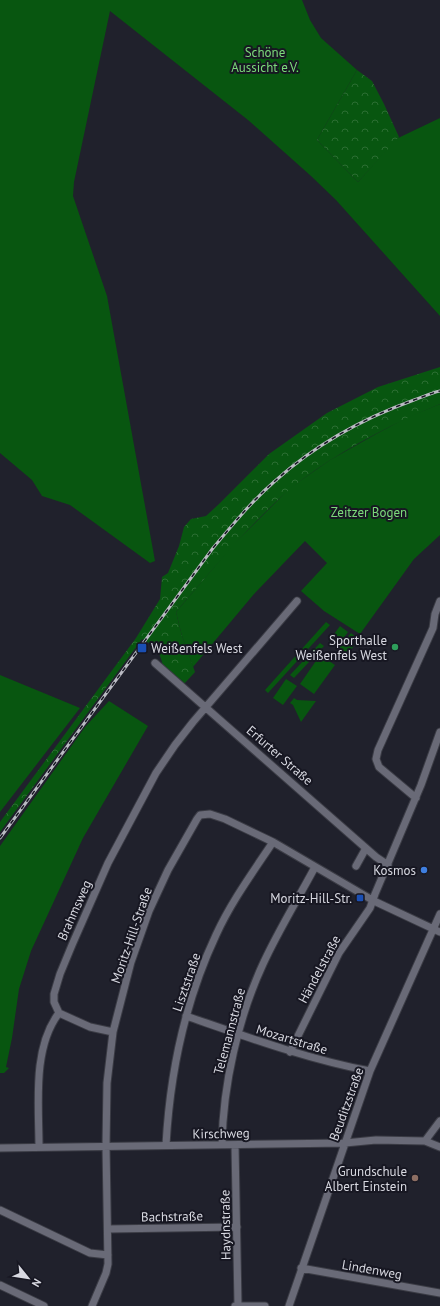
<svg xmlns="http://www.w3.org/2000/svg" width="440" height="1306" font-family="'PT Sans',sans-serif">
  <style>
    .green { fill: #085610 }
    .forest { fill: url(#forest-crowns) }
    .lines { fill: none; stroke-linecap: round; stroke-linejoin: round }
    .minor-casing { stroke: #3b3c45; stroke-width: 9 }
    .minor { stroke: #696a77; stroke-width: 7 }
    .rail-casing { stroke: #babbc3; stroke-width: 3 }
    .rail { stroke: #171722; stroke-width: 1.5; stroke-dasharray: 4.5; stroke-linecap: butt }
    .leisure-dot { fill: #2e9e5b; stroke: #171722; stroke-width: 1.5 }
    .transit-dot { fill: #1a4fb4; stroke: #171722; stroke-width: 1.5 }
    .shop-dot { fill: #3f7fe0; stroke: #171722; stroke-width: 1.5 }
    .education-dot { fill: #8d6e63; stroke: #171722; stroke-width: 1.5 }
    .labels { text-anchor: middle; stroke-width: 4; stroke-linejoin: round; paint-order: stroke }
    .park-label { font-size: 13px; fill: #7cda7b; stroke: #171722 }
    .poi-label { font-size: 13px; fill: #d8d9e1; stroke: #171722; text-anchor: end }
    .street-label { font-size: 13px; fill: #d8d9e1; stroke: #171722 }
  </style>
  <defs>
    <pattern id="forest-crowns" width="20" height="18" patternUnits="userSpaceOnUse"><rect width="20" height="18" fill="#085610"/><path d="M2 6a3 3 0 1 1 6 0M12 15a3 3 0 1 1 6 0" fill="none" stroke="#2b6e32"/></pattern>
  </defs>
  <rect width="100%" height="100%" fill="#20212c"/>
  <path class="green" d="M0,0H302L310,20L321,38L357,70L317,140L358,182L396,139L440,118V316L336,200L311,176L248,120L110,11L74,182L73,196L107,296L155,561L150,563L70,505L42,496L32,480L0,453Z
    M440,404V535L414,559L360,634L324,611L301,591L327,563L305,541L254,594L193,667L182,636L176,612L232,546L290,488L330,460L376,434L408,417Z
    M326,622L330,625L268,693L265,690Z
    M340,626L348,632L337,647L329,641Z
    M351,633L359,639L348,654L339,648Z
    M320,643L324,646L294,678L290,675Z
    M320,655L335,665L314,694L300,684Z
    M0,675L80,708L0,812Z
    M286,679L297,686L283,705L273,698Z
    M294,698L297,700L316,701L301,722L293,705L290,703Z
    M109,701L148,726L83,838L31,951L19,989L12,1038L6,1067L9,1068L4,1073H0V846L85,727Z"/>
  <path class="forest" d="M357,70L372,81L384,104L399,137L358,182L317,140Z
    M440,367V404C396,422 353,444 314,471C306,477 297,483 290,489C248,526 212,570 176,612L182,636L195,672L184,684L163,666C160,651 155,646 142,639L0,832V822L136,638L160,599L162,577L168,573L179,546L184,527L191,519L206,516L219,504L269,454L327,413L378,387Z"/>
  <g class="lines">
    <g class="minor-casing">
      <path id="minor" d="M155,663L376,857L388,865
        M416,798L379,767L376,759L378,750L433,628L435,614L440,601
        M356,866L366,848
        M59,1013L90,1027L113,1032
        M186,1016C247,1037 307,1059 370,1071
        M290,1052L339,953L370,908L375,894L421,785L440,732
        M425,1141L440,1121
        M222,1144C223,1085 238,1018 263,964C278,931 298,899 315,867
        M166,1145C170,1073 185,1001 216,935C231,902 253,872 273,842
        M235,1145L238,1305
        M39,1147C39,1105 32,1048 59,1013L54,1002V994L60,974L72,945L108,863L156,773L175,745L193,722L297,601
        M0,1148L345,1143L376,1140L425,1141L440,1147
        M0,1210L90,1253L108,1255
        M108,1229L237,1227
        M301,1268L440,1293
        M0,1285L44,1306
        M92,1306L106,1273L108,1264L106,1146L107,1083L113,1032L131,962L149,911L168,870L197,819L200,815L210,814L225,819L273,842L374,901L440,932
        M235,1306H265
        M289,1306L370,1071L440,914"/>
    </g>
    <use href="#minor" class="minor"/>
    <g class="rail-casing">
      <path id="rail" d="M0,838L213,548C233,524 252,501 275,481C315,445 364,418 414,400C423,397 431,393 440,391"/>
    </g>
    <use href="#rail" class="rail"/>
  </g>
  <circle class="leisure-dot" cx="395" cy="647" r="4"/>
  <g class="transit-dot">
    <rect x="137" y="643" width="10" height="10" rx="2"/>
    <rect x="356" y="894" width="8" height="8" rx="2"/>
  </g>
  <circle class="shop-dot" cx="424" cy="870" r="4"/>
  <circle class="education-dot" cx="415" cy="1178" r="4"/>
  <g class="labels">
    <g class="park-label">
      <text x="265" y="57">Schöne<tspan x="265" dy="15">Aussicht e.V.</tspan></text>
      <text x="369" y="517">Zeitzer Bogen</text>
    </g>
    <g class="poi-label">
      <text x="387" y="645">Sporthalle<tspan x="387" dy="15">Weißenfels West</tspan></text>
      <text x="151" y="653" text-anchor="start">Weißenfels West</text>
      <text x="416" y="875">Kosmos</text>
      <text x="352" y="903">Moritz-Hill-Str.</text>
      <text x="407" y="1176">Grundschule<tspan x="407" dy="15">Albert Einstein</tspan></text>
    </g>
    <g class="street-label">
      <text transform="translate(280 755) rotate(41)" y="5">Erfurter Straße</text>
      <text transform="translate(74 910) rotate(-66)" y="5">Brahmsweg</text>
      <text transform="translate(131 935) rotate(-71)" y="5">Moritz-Hill-Straße</text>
      <text transform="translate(319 969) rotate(-62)" y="5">Händelstraße</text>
      <text transform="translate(186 982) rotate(-71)" y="5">Lisztstraße</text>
      <text transform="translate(229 1031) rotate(-75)" y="5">Telemannstraße</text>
      <text transform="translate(292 1039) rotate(17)" y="5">Mozartstraße</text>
      <text transform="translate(346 1104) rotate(-70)" y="5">Beuditzstraße</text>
      <text transform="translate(221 1133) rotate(-1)" y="5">Kirschweg</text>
      <text transform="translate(172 1216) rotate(-1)" y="5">Bachstraße</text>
      <text transform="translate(225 1225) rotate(-91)" y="5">Haydnstraße</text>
      <text transform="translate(372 1269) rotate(10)" y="5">Lindenweg</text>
    </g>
  </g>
  <g transform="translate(28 1278) rotate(120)" stroke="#171722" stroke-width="3" paint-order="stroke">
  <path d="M0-3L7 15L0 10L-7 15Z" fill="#d8d9e1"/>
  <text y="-6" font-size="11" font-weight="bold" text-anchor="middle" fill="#d8d9e1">N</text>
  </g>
</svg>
